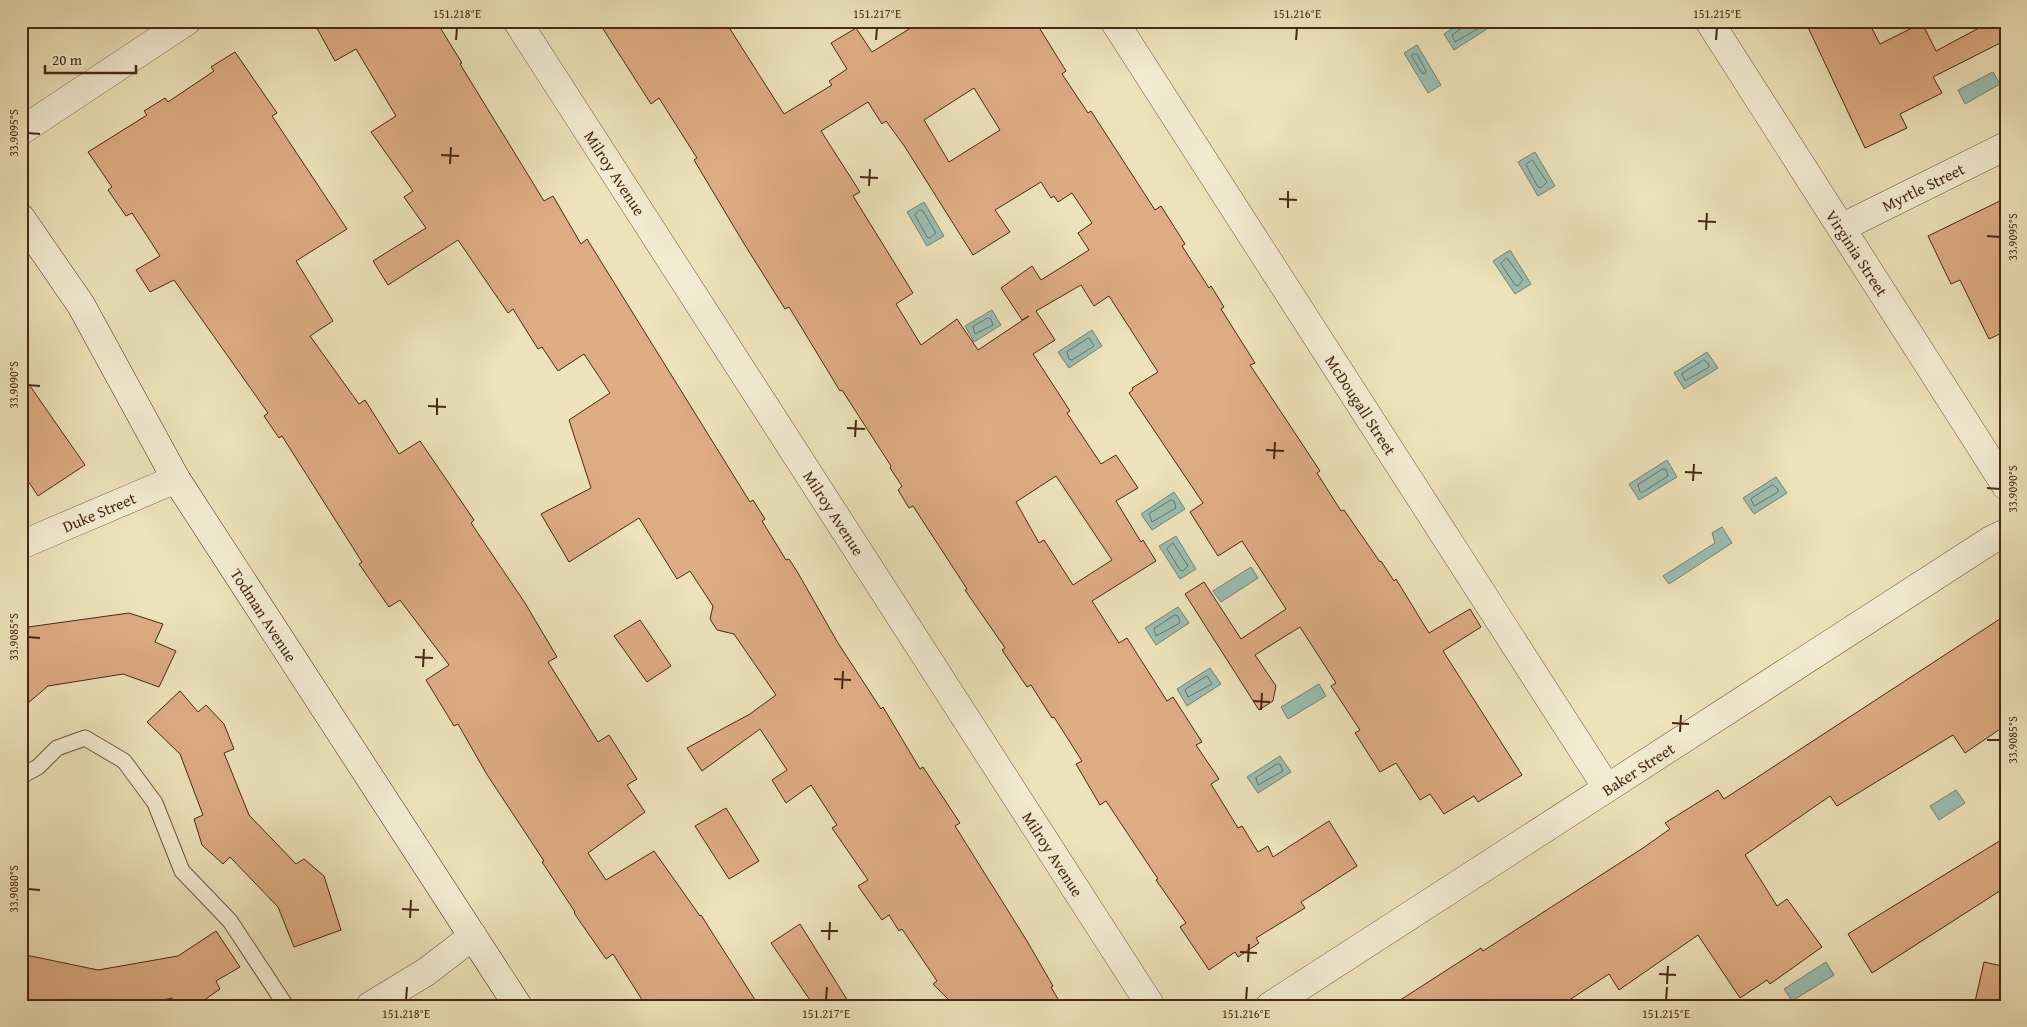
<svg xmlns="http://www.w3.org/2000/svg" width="2027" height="1027" font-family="'Gentium Book Plus',serif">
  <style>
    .water { fill: #99bdb2; stroke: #798173 }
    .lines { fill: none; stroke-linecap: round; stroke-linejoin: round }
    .shore { stroke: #707263; stroke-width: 1 }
    .building { fill: #ddab84; stroke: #482814; fill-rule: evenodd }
    .service-casing { stroke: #71563d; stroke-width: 17 }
    .minor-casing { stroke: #71563d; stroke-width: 29 }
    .tertiary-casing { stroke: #71563d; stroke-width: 29 }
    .secondary-casing { stroke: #482814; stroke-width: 29 }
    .service { stroke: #f3ecd2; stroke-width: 15 }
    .minor { stroke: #f3ecd2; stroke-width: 28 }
    .tertiary { stroke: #f3ecd2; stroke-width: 28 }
    .secondary { stroke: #f3ecd2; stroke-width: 28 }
    .ticks { fill: none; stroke: #482814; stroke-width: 2 }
    .labels { text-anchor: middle; stroke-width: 4; stroke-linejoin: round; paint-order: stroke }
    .street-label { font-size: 16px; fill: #482814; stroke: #f3ecd2 }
    .neatline { fill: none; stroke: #482814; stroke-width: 2 }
    .ticks-label { font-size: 12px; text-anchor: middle; fill: #482814 }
  </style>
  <rect width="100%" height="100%" fill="#ede2b9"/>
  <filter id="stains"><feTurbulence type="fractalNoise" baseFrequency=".004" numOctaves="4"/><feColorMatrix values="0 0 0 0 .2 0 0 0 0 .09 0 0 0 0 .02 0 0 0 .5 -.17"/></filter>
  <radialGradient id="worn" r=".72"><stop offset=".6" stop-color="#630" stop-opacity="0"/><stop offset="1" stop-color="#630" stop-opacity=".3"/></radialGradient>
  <path class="water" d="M1463,21H1482L1487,29L1454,50L1444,34Z
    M1417,45L1441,85L1428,93L1404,53Z
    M1993,72L2000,84L1965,104L1958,90Z
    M1535,152L1555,186L1538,196L1518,162Z
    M924,202L944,236L927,246L907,212Z
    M1510,250L1531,284L1515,294L1493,261Z
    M992,310L1001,325L974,342L965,326Z
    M1092,330L1102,346L1069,368L1058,352Z
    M1707,352L1718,368L1684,389L1674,373Z
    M1667,460L1677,477L1639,500L1629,484Z
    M1776,477L1787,493L1754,514L1743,498Z
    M1174,492L1185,509L1152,530L1141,514Z
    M1722,527L1732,543L1669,584L1663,576L1715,543L1712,533Z
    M1176,536L1196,569L1180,579L1159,546Z
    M1251,567L1258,578L1221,602L1213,591Z
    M1178,607L1189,623L1156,645L1145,628Z
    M1210,668L1221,684L1187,706L1177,689Z
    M1319,684L1326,696L1288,719L1281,707Z
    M1280,756L1291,772L1258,793L1247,777Z
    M1956,790L1965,803L1939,820L1930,806Z
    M1826,962L1834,975L1792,1001L1784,989Z"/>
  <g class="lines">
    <path class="shore" d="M1465,21L1463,27L1452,35L1455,42L1479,28V21
      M1413,54H1417L1426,71L1425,74L1422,73L1412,57Z
      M1532,160L1547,182L1541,188L1538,187L1526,165Z
      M920,210L923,211L936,233L930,238L927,237L915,215Z
      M1507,258L1523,280L1518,286L1515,285L1501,264Z
      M988,318L991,319L993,325L975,334L973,327Z
      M1089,338L1094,346L1072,360L1069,359L1067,352Z
      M1704,360L1709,364V367L1685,381L1682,374Z
      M1663,469H1666L1668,476L1643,492H1640L1638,485Z
      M1773,485L1778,489V492L1754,506L1751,499Z
      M1171,500L1174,501L1176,508L1152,522L1149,514Z
      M1173,543L1188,566L1183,571L1180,570L1167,549Z
      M1175,615L1178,616L1180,623L1156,636L1154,629Z
      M1207,676L1212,684L1188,697L1185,690Z
      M1277,764H1280L1283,771L1258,785L1256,778Z"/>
  </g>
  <path class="building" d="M313,21H436L462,63L460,64L544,201L553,196L581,244L587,239L750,502L753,500L765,519L762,521L786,560L789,559L798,573L838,643L881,709L883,707L920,769L923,767L960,823L955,826L1027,941L1053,986L1051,987L1062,1006H955L933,984L937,981L902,929L899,931L889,915L882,920L858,886L868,880L832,828L837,825L811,785L786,803L772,780L787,770L760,729L702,771L687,748L750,714L776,695L734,634L717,630L710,619L713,606L690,571L677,579L639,518L569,562L541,514L591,488L569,420L610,393L584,354L558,371L542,347L538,349L513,309L508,313L458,240L388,285L373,261L426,228L404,197L413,191L371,132L396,116L356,49L335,61Z
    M598,21H725L784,114L832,85L829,81L847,69L831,43L856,28L872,52L922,21H1035L1066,71L1062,74L1088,113L1091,111L1155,210L1161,206L1185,244L1182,246L1209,288L1211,286L1224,307L1221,309L1255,363L1250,365L1320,471L1317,473L1341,511L1344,510L1380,562L1381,561L1394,581L1396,579L1429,633L1470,609L1481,627L1443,651L1522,775L1478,802L1474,796L1444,814L1430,794L1420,800L1396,763L1380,772L1355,733L1360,730L1331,686L1336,683L1300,627L1255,655L1276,686L1273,701L1259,710L1185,594L1204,582L1241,639L1286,609L1242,541L1218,556L1190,512L1203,503L1129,393L1133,390L1132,388L1158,372L1109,296L1094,306L1081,285L1036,311L1055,340L1033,354L1070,411L1067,413L1101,464L1116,455L1138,488L1116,501L1141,542L1143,540L1156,561L1092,601L1119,643L1127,638L1167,701L1173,697L1202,742L1196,745L1219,779L1211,784L1238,828L1242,826L1258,852L1268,846L1273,857L1329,821L1357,866L1301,902L1305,908L1256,938L1259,943L1238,957L1235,952L1209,970L1180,927L1186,923L1156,880L1158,879L1106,801L1100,805L1076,764L1082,761L1054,717L1052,718L1031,685L1027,687L1002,650L1005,648L965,590L967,589L913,506L909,508L898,490L902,486L890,468L891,466L842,390L840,391L789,307L785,309L743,242L694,160L697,158L659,98L651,104ZM974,88L1000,130L949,162L924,120ZM868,102L882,124L886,121L905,147L973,255L1010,232L995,210L1041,182L1051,198L1054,196L1058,202L1072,193L1092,223L1078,233L1089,250L1041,280L1032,266L1001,288L1022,320L1029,316L978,350L957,319L921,345L896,304L913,293L853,196L860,192L821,131ZM1056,476L1112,560L1073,585L1044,540L1039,543L1016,502Z
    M1805,21H1868L1880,44L1922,23L1936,51L1992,21H2006V40L1933,77L1942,93L1900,114L1907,128L1865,148Z
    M235,52L277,113L272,116L347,229L296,261L333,321L310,336L359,404L365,400L399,454L420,441L474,520L471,523L525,603L557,657L548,662L598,742L609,735L637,779L627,785L645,812L588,853L606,880L654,851L700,916L701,915L759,1006H646L613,954L606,959L574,913L575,912L542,862L544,861L486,773L458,724L454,726L426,680L449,665L400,600L389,607L359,564L362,562L282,436L279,438L264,416L268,413L174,280L150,292L136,270L160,256L132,213L126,216L108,190L112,187L88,152L147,115L144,111L165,98L168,102L214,71L211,67Z
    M2006,198V331L1989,339L1960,280L1951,284L1928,236Z
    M21,373L85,465L38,496L21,470Z
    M129,613L163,624L155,642L176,651L159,687L123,674L48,686L21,709V628Z
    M2006,615V725L1965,753L1953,735L1837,806L1830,796L1745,855L1777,906L1787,899L1822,947L1770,984L1767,980L1740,998L1698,935L1619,990L1609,974L1560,1006H1391L1481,948L1483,951L1643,848L1670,829L1665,823L1718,790L1724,799Z
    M640,620L671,666L647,682L614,636Z
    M180,691L198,712L206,705L224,724L234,749L224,753L249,815L296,864L304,859L324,876L341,930L294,947L278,907L230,857L223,864L202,845L194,819L203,815L180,754L147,722Z
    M726,808L759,861L729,879L695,826Z
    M2006,837V887L1872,973L1848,934Z
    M800,924L851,1006H814L771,943Z
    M216,931L240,967L216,981L220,989L197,1005L174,1006L172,998L137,1006H21V954L98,970L178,956Z
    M1984,962L2006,967V1006H1974Z"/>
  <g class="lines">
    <g class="service-casing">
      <path id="service" d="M21,776L38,767L57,748L85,738L124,761L155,803L182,871L230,921L286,1006"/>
    </g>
    <g class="minor-casing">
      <path id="minor" d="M517,21L1151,1006
        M1114,21L1607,788
        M1709,21L2006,486
        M1841,228L2006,146
        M370,1006L426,972L473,936
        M1270,1006L1991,540L2006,533"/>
    </g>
    <g class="tertiary-casing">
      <path id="tertiary" d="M21,131L187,21
        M21,545L176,479"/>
    </g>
    <g class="secondary-casing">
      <path id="secondary" d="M21,218L81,305L176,479L518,1006"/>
    </g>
    <use href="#service" class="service"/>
    <use href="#minor" class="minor"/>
    <use href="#tertiary" class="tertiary"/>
    <use href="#secondary" class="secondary"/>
  </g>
  <path class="ticks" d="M456,40L457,28M876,40L877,28M1296,40L1297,28M1716,40L1717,28M28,133L40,134M441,155L459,156M450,164L451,147M860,177L878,178M869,186L870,169M1279,199L1297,200M1288,208V191M1698,221L1716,222M1706,230L1707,213M1987,236L2000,237M28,385L40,386M428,406L446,407M437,415V398M847,428L865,429M855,437L856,420M1266,450L1284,451M1274,459L1275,442M1685,472L1702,473M1693,481L1694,464M1987,488L2000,489M28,637L40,638M415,657L433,658M423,667L424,649M834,679L851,680M842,689L843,671M1253,701L1270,702M1261,710L1262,693M1672,723L1689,724M1680,732L1681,715M1987,740H2000M28,889L40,890M402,909L419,910M410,918L411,900M821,931H838M829,940L830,922M1240,952L1257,953M1248,962L1249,944M1659,974L1676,975M1667,984L1668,966M406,1000L407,987M826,1000L827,987M1246,1000L1247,987M1666,1000L1667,987"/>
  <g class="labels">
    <g class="street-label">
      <text transform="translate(615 173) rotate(57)" y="6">Milroy Avenue</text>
      <text transform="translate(1923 187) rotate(-26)" y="6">Myrtle Street</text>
      <text transform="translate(1857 253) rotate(57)" y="6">Virginia Street</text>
      <text transform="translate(1361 405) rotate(57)" y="6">McDougall Street</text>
      <text transform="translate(99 512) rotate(-23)" y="6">Duke Street</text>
      <text transform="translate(834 513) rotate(57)" y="6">Milroy Avenue</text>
      <text transform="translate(264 615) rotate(57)" y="6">Todman Avenue</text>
      <text transform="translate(1638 769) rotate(-33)" y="6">Baker Street</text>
      <text transform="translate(1053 854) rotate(57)" y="6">Milroy Avenue</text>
    </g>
  </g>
  <rect width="2027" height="1027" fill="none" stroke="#ede2b9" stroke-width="55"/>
  <path d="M45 65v8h91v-8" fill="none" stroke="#482814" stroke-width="2.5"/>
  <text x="52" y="65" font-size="15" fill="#482814" stroke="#f3ecd2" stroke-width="4" paint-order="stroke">20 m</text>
  <rect x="28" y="28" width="1972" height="972" class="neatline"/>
  <g class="ticks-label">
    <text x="457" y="18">151.218°E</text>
    <text x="877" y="18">151.217°E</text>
    <text x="1297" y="18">151.216°E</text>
    <text x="1717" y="18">151.215°E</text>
    <text transform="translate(14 133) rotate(-90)" y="4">33.9095°S</text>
    <text transform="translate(2013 237) rotate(-90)" y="4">33.9095°S</text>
    <text transform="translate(14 385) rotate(-90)" y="4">33.9090°S</text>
    <text transform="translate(2013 489) rotate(-90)" y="4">33.9090°S</text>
    <text transform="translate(14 637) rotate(-90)" y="4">33.9085°S</text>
    <text transform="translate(2013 740) rotate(-90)" y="4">33.9085°S</text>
    <text transform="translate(14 889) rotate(-90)" y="4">33.9080°S</text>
    <text x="406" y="1018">151.218°E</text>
    <text x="826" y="1018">151.217°E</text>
    <text x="1246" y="1018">151.216°E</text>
    <text x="1666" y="1018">151.215°E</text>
  </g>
  <rect width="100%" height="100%" filter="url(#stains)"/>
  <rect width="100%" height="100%" fill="url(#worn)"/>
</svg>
